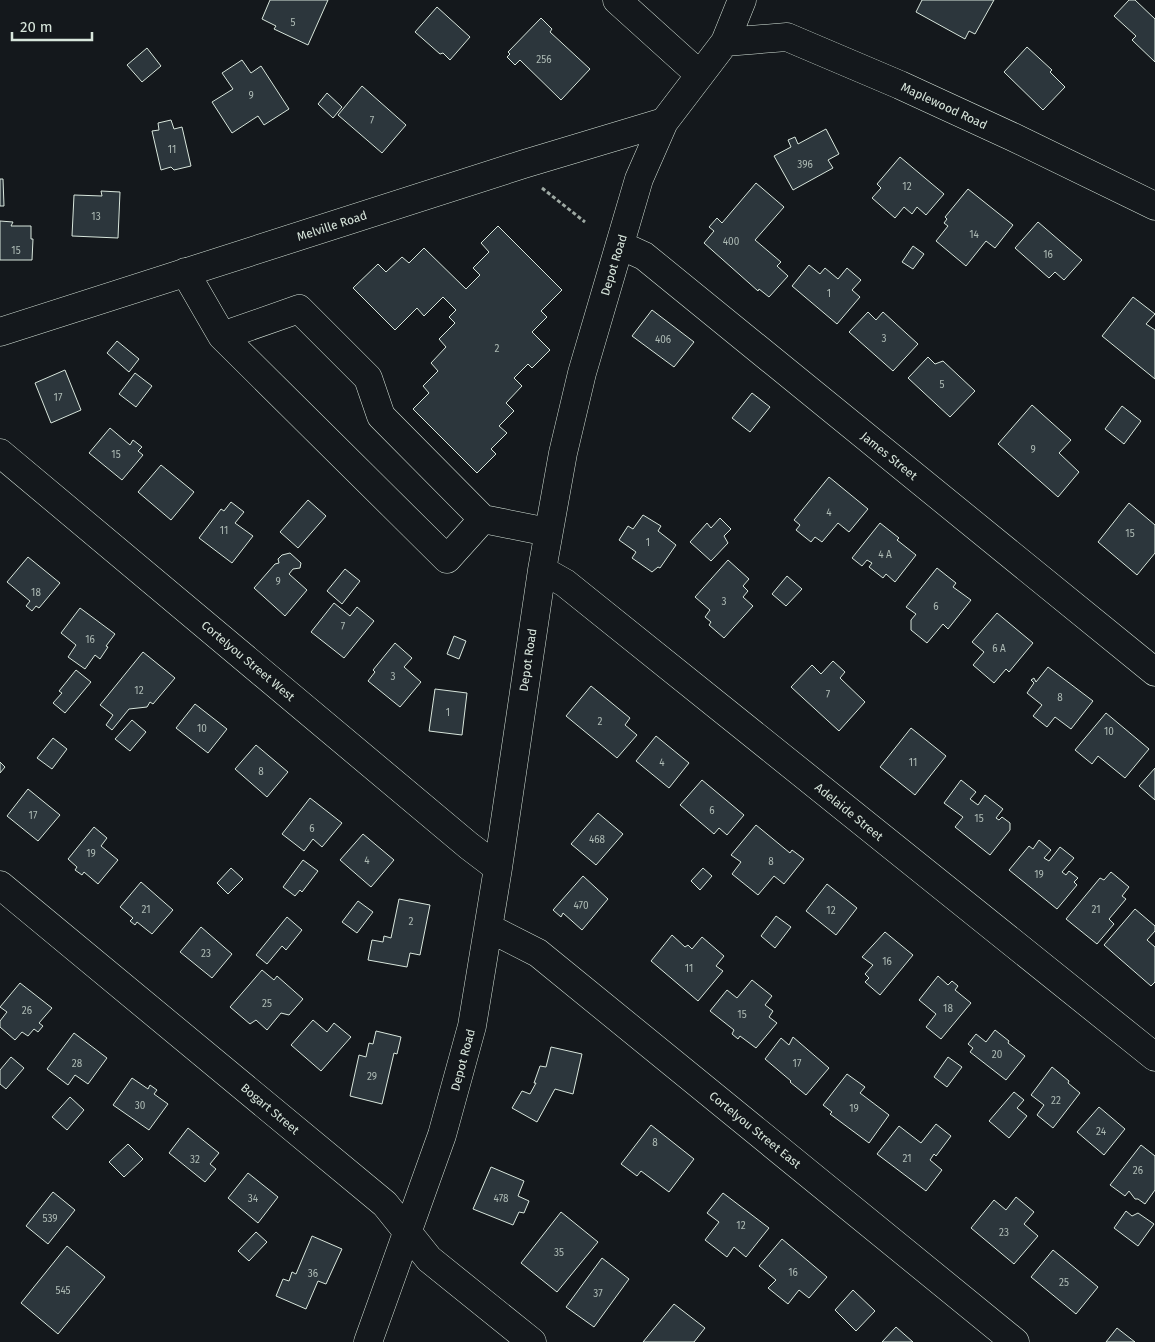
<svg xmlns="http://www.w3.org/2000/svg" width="1155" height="1342" font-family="'Fira Sans',sans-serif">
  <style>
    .building { fill: #2c363c; stroke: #d8e6dc }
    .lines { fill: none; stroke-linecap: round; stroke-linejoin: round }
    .minor-casing { stroke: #d8e6dc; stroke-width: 29 }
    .path { stroke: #9da8a2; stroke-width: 3; stroke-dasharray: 4 2.5; stroke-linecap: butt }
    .minor { stroke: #14181c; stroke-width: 28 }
    .labels { text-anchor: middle; stroke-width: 4; stroke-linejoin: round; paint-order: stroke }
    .number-label { font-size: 10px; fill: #adbab4 }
    .street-label { font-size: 12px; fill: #d8e6dc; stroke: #14181c }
  </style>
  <rect width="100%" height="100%" fill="#14181c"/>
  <path class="building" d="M270,0H328L308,45L274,29L276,26L262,19Z
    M922,0H994L975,34L969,31L965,39L916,12Z
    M1129,0H1135L1155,19V62L1132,40L1136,36L1114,16Z
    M437,7L470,37L450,60L443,53L440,54L415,32Z
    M541,18L552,29L550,32L590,69L561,100L520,60L515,65L507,57L510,54L508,52Z
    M1027,47L1052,70L1050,72L1065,87L1043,110L1004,72Z
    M147,48L161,66L142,82L127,65Z
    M242,60L251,73L261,66L289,109L264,125L258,116L232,133L212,102L233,89L222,73Z
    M362,86L406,125L382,153L338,115Z
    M327,93L342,107L333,118L318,104Z
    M171,120L174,129L182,127L191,166L174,170L171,167L161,170L152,131L159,130L158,123Z
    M826,129L839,154L828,160L833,168L793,190L774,156L791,147L788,140L795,137L798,144Z
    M900,157L944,194L926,215L917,207L912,214L904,207L895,218L872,198L881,188L877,184Z
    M0,179H3L4,206H0Z
    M756,183L784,207L755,240L781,262L777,266L788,276L769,297L759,289L758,291L704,243L714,231L709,227L717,218L722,223Z
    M968,189L1013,225L995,248L986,241L966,266L936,241L948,226L944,223L947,219L945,217Z
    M101,191L120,192L118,238L72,236L74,195L102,196Z
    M0,221L13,222L11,226H31V239H33L32,260H0Z
    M1038,222L1082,260L1064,280L1055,272L1049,278L1015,248Z
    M498,226L562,290L541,311L547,317L532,332L550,350L532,368L528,364L514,378L522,386L506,403L514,411L499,426L507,433L491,449L496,454L477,473L413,409L429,393L423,386L438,371L431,363L446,347L439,339L455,323L449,317L456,310L443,297L424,316L417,308L395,330L353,288L378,264L386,272L402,257L409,263L424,248L466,289L480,275L473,268L489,252L481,243Z
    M913,246L924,254L913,269L902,262Z
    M809,265L820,274L825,268L838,279L847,268L861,280L852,290L860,297L837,324L792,286Z
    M1133,297L1155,314L1146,324L1155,330V379L1102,336Z
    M652,310L694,342L674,367L632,336Z
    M868,312L876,320L883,312L918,344L893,371L849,332Z
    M117,341L139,359L129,372L107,353Z
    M928,357L935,364L943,361L975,391L950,417L908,378Z
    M65,370L81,410L51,423L35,383Z
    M135,373L152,386L136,407L119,394Z
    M752,393L770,407L750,432L732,418Z
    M1032,405L1071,440L1059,453L1079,472L1058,497L998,444Z
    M1122,406L1141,421L1124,444L1105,429Z
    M110,428L130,445L133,440L142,447L138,451L143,455L122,480L89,453Z
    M161,465L194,492L171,520L138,492Z
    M829,477L868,509L849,532L838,523L822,542L815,537L811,542L796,530L800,525L794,520Z
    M308,500L326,516L298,548L280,532Z
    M231,502L244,512L235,523L253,536L232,563L199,538L221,509L224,511Z
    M1129,503L1155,525V553L1137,575L1098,542Z
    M643,515L661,526L658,531L676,545L660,568L658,567L652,572L632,558L636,552L619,540L628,526L633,529Z
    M720,518L731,529L724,536L728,543L711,561L690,542L707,523L711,528Z
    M880,523L899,538L897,540L916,555L895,582L886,574L883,578L869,567L872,563L867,560L862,566L852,558Z
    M290,553L301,563L300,568L293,569L289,574L307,590L285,616L254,588L275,564L279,563L278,559L282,555Z
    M28,557L60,583L39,608L36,606L32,611L26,606L30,601L7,582Z
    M728,560L749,579L743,586L748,591L743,597L753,606L724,638L709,625L711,622L705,617L710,610L695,597Z
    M937,568L956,583L953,587L971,600L948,629L943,624L927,643L911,630V620L916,614L906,607Z
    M345,569L360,581L342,604L327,591Z
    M787,576L802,589L786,606L772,594Z
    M334,603L350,616L357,607L374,621L344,658L311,632Z
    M80,608L115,634L106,646L108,647L100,659L95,655L85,669L68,657L76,645L61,633Z
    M997,613L1033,643L1009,672L1006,669L994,683L973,665L984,652L972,642Z
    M454,636L466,641L459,659L447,654Z
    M395,643L412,658L404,667L421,682L400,707L368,681L375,672L373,670Z
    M143,652L175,678L153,704L150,702L147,707L129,709L112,730L106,725L113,715L100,705Z
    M833,661L845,672L840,678L865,702L839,731L791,687L812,665L821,674Z
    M1048,667L1093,701L1071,729L1055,717L1047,727L1033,716L1042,705L1027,693L1034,683L1031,680L1034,678L1036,682Z
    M76,670L91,682L65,713L53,703L62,693L59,691Z
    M591,686L630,718L625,725L637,735L617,758L566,716Z
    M435,689L467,693L462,735L429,731Z
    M195,704L227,729L208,753L176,728Z
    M1106,713L1149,749L1125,778L1098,756L1092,764L1075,750Z
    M132,720L146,732L130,751L115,739Z
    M911,728L946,756L915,795L880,767Z
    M656,736L689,763L669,788L636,761Z
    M53,738L67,749L52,769L37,758Z
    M256,745L288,772L267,797L235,769Z
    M0,762L5,767L0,773Z
    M1155,768V800L1139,786Z
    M702,780L744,815L727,835L719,828L714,834L680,805Z
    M961,780L976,792L970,799L978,805L985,795L1003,809L996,818L999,820L1002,817L1010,823V830L990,855L955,827L963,817L944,803Z
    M28,789L60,815L38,841L7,816Z
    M310,798L342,823L322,847L313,839L304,851L282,834Z
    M598,813L623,834L596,865L571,844Z
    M756,825L790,853L792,850L804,859L784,884L774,876L758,895L732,874L741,862L731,855Z
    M94,827L107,838L101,846L118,860L98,884L84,872L82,875L75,870L77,867L68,859Z
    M363,834L394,860L371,887L340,860Z
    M1039,840L1051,850L1044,858L1049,861L1060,847L1074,858L1062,872L1066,875L1069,871L1078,878L1074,882L1077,885L1057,909L1009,870L1029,846L1033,849Z
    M303,860L318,871L302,892L300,890L295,896L283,887Z
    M231,868L243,879L228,894L217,883Z
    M703,868L712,876L700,890L691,881Z
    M1111,872L1129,887L1122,896L1126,899L1109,919L1114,924L1097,944L1066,919L1100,878L1104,880Z
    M583,876L608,899L582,930L563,913L561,917L553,910Z
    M141,882L173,910L152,934L137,922L135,925L130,921L133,918L120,907Z
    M827,884L857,908L836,935L806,911Z
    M399,899L430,905L420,955L410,953L407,967L368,960L372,940L383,942L384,936L391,938Z
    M358,901L373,912L357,933L342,922Z
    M1135,909L1155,926V931L1147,940L1155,947V982L1151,986L1104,945Z
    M776,916L791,927L775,948L761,936Z
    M287,917L302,930L286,950L282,946L267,964L256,955Z
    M201,927L232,954L212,978L180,952Z
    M885,932L913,955L880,995L865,982L869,978L865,974L873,965L862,957Z
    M672,935L685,947L688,945L692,949L702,937L724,956L716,966L723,971L698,1001L651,961Z
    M262,970L274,980L277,976L303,999L289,1015L281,1013L267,1030L256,1020L250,1024L230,1007Z
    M938,976L948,985L952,981L958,986L955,990L971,1003L941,1039L926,1027L936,1014L919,1000Z
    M752,980L772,996L765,1005L773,1011L769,1017L777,1023L756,1048L740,1036L738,1039L732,1034L734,1030L710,1011L727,990L737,998Z
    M20,983L52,1008L39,1023L43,1026L38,1032L34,1029L28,1036L22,1032L15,1040L0,1027V1021L7,1012L0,1007Z
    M313,1020L327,1032L334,1023L351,1037L321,1071L291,1045Z
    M995,1030L1009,1041L1008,1043L1025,1056L1006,1080L970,1052L973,1048L968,1044L976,1034L986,1042Z
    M376,1031L401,1037L397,1054L394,1053L382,1104L350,1096L359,1055L366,1057L369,1043L373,1044Z
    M74,1033L107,1058L88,1084L75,1075L68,1085L47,1069Z
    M793,1037L829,1068L806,1095L790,1082L791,1081L765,1059L781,1038L789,1045Z
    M551,1047L582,1054L573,1094L555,1089L537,1122L512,1108L522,1091L530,1094L536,1083H534L540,1066L546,1067Z
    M11,1057L24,1068L6,1089L0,1084V1070Z
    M948,1057L962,1067L947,1087L934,1077Z
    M1052,1067L1069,1081L1068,1083L1080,1093L1053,1128L1037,1115L1044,1105L1031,1095Z
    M847,1074L865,1087L860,1093L889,1115L869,1143L830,1114L832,1112L823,1105Z
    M132,1078L148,1089L150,1085L157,1090L154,1094L168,1104L149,1130L113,1105Z
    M1014,1092L1024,1100L1017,1108L1027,1116L1009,1138L989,1121Z
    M70,1097L84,1110L67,1130L52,1117Z
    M1099,1107L1125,1129L1104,1155L1077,1132Z
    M936,1124L951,1136L936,1156L934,1154L930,1160L942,1170L926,1191L877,1154L899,1126L921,1143Z
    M651,1125L694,1159L669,1192L641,1171L637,1176L621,1164Z
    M188,1128L219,1153L210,1164L216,1169L205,1182L169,1153Z
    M128,1144L143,1159L124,1177L109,1162Z
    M1141,1145L1155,1156V1190L1145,1204L1138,1199H1135L1129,1191L1125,1196L1110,1185Z
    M491,1167L524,1181L518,1196L529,1201L524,1213L519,1212L513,1225L473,1209Z
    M248,1173L278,1197L258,1223L228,1198Z
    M53,1192L75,1210L48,1244L26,1226Z
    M723,1193L769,1228L746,1257L734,1247L727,1257L705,1240L719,1222L707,1213Z
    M1016,1197L1034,1212L1024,1224L1038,1236L1014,1264L971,1228L994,1200L1006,1210Z
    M1126,1211L1132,1216L1138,1213L1154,1224L1138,1246L1114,1228Z
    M561,1212L598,1242L557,1292L521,1263Z
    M256,1232L267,1242L249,1261L238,1251Z
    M312,1236L342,1249L326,1284L318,1281L306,1309L276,1296L283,1279L289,1281L292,1272L296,1274Z
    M782,1239L827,1277L809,1298L799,1290L788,1304L768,1288L776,1280L759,1266Z
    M67,1246L105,1277L58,1334L21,1303Z
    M1053,1250L1098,1287L1076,1314L1031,1277Z
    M602,1258L629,1279L594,1327L566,1307Z
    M853,1290L875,1311L856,1331L835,1310Z
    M674,1304L705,1328L694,1342H643Z
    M896,1327L913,1342H882Z
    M1117,1328L1135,1342H1106Z"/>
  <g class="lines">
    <g class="minor-casing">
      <path id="minor" d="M617,0L700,75
        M725,42L787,37L900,85L1013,137L1155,206
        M620,245L644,256L1155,672
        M185,272L222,336L299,309L368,378L381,416L483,519L548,532
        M0,332L524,164L664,122
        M222,336L447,559L483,519
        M0,453L469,846L498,868
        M542,570L565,583L1155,1057
        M0,885L385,1204L429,1259L532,1342
        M489,928L538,953L1015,1342
        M368,1342L442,1135L472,1026L498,868L542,570L563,453L582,373L639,179L664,122L725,42L742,0"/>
    </g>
    <path class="path" d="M542,188L585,222"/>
    <use href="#minor" class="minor"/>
  </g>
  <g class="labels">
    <g class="number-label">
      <text x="293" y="26">5</text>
      <text x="544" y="63">256</text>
      <text x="251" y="99">9</text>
      <text x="372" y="124">7</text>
      <text x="172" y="153">11</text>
      <text x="805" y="168">396</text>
      <text x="907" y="190">12</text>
      <text x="96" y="220">13</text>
      <text x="974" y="238">14</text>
      <text x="731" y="245">400</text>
      <text x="16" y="254">15</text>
      <text x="1048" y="258">16</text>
      <text x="829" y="297">1</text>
      <text x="884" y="342">3</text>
      <text x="663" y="343">406</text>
      <text x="497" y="352">2</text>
      <text x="942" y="388">5</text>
      <text x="58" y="401">17</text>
      <text x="1033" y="453">9</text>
      <text x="116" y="458">15</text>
      <text x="829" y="516">4</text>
      <text x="224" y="534">11</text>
      <text x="1130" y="537">15</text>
      <text x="648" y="546">1</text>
      <text x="885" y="558">4 A</text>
      <text x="278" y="585">9</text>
      <text x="36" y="596">18</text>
      <text x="724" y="605">3</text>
      <text x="936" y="610">6</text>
      <text x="343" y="630">7</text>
      <text x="90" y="643">16</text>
      <text x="999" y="652">6 A</text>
      <text x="393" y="680">3</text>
      <text x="139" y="694">12</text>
      <text x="828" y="698">7</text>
      <text x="1060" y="701">8</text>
      <text x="448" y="716">1</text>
      <text x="600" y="725">2</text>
      <text x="202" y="732">10</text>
      <text x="1109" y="735">10</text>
      <text x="662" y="766">4</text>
      <text x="913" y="766">11</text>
      <text x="261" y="775">8</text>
      <text x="712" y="814">6</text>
      <text x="33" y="819">17</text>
      <text x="979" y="822">15</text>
      <text x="312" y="832">6</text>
      <text x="597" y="843">468</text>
      <text x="91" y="857">19</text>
      <text x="367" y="864">4</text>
      <text x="771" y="865">8</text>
      <text x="1039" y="878">19</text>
      <text x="581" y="909">470</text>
      <text x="146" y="913">21</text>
      <text x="1096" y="913">21</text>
      <text x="831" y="914">12</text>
      <text x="411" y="925">2</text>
      <text x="206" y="957">23</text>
      <text x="887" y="965">16</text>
      <text x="689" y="972">11</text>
      <text x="267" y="1007">25</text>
      <text x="948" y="1012">18</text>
      <text x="27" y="1014">26</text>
      <text x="742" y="1018">15</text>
      <text x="997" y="1058">20</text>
      <text x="77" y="1067">28</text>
      <text x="797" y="1067">17</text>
      <text x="372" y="1080">29</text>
      <text x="1056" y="1104">22</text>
      <text x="140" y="1109">30</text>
      <text x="854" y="1112">19</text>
      <text x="1101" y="1135">24</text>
      <text x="655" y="1146">8</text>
      <text x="907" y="1162">21</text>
      <text x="195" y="1163">32</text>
      <text x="1138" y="1174">26</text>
      <text x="253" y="1202">34</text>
      <text x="501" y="1202">478</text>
      <text x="50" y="1222">539</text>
      <text x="741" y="1229">12</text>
      <text x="1004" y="1236">23</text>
      <text x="559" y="1256">35</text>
      <text x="793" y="1276">16</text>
      <text x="313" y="1277">36</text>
      <text x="1064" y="1286">25</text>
      <text x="63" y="1294">545</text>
      <text x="598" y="1297">37</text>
    </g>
    <g class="street-label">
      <text transform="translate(944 106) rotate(25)" y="4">Maplewood Road</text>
      <text transform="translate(332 226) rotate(-18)" y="4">Melville Road</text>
      <text transform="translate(614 265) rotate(-73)" y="4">Depot Road</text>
      <text transform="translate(889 456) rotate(39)" y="4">James Street</text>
      <text transform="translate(528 660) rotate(-82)" y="4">Depot Road</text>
      <text transform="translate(248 661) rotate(40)" y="4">Cortelyou Street West</text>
      <text transform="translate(849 812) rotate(39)" y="4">Adelaide Street</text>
      <text transform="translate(463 1060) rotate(-75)" y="4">Depot Road</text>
      <text transform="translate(270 1109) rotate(40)" y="4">Bogart Street</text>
      <text transform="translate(755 1130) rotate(39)" y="4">Cortelyou Street East</text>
    </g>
  </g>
  <path d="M12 32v8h80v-8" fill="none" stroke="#d8e6dc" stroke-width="2.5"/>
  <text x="20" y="32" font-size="15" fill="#d8e6dc" stroke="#14181c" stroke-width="4" paint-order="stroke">20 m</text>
</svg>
